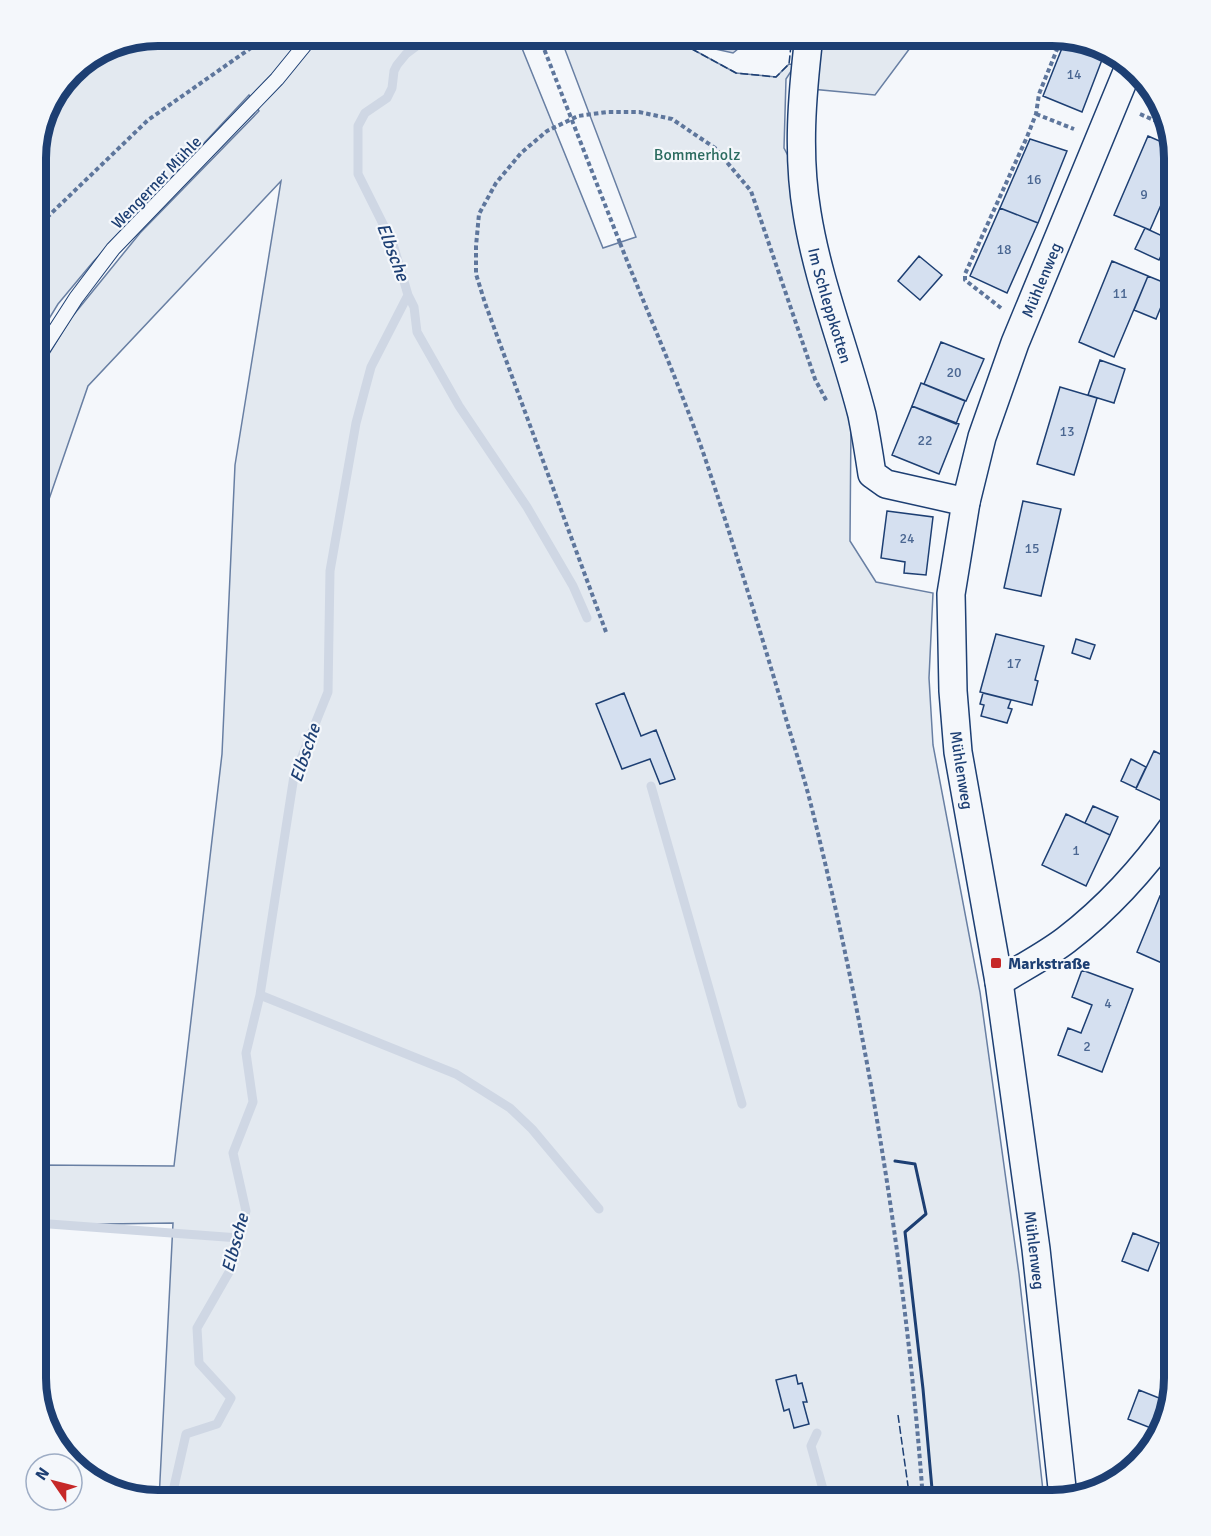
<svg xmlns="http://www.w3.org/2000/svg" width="1211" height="1536" font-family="Signika,sans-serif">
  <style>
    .green { fill: #e3e9f0; stroke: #687fa3; stroke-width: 1.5 }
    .water { fill: #cfd7e4; stroke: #687fa3; stroke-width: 1.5 }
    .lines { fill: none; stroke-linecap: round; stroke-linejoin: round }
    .stream { stroke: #cfd7e4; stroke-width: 9 }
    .building { fill: #d5e0f0; stroke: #1d3f73; stroke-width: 1.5 }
    .lane-casing { stroke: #1d3f73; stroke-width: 16 }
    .street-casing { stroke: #1d3f73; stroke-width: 30 }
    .path { stroke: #5e769c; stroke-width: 4; stroke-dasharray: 4.5 3; stroke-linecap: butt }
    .lane { stroke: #f4f7fb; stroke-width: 14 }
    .street { stroke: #f4f7fb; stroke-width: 27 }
    .path-bridge { stroke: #5e769c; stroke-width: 4; stroke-dasharray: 4.5 3; stroke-linecap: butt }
    .fence { stroke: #1d3f73; stroke-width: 1.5; stroke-dasharray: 8 3; stroke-linecap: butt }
    .wall { stroke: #1d3f73; stroke-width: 3 }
    .poi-dot { fill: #c62828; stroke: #f4f7fb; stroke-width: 2 }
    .labels { text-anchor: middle; stroke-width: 4.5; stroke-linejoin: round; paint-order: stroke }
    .number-label { font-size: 14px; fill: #4b6792 }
    .park-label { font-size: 16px; fill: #2c6c60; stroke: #f4f7fb }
    .street-label { font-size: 16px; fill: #1d3f73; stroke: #f4f7fb }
    .poi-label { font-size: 16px; font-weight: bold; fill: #1d3f73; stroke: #f4f7fb; text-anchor: start }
    .water-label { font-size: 18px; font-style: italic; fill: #1d3f73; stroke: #f4f7fb }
    .rim { fill: none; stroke: #1d3f73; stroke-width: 8 }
  </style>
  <rect width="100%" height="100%" fill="#f4f7fb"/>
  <path class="green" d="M158,36H517L603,248L636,237L561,39L569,36H661L692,49L736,73L776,77L789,64L795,65L786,79L784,148L796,171L851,421L850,541L876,582L933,593L929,678L933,745L980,992L1019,1274L1044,1500H159L173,1223L36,1225V1165L174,1166L222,754L235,465L281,181L88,386L36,537V375L71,318L140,233L259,111L249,95L93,262L58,304L36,340V150L46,113L121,43Z
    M819,36H919L875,95L811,89Z"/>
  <path class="water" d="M700,36H754L733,53L711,48Z"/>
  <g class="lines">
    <path class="stream" d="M408,295L414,307L417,332L459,406L527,507L573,586L587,618
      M651,786L742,1104
      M260,995L456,1074L510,1108L532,1129L599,1209
      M36,1223L239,1238
      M817,1433L811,1446L826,1500
      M171,1500L186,1434L217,1424L231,1398L199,1363L197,1328L232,1267L246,1211L233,1153L253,1102L246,1053L260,995L294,776L328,692L330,571L356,423L371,367L408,295L393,244L358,174V126L365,113L387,98L392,88L394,71L397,65L406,54L430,36"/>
  </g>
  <path class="building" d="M1066,38L1105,52L1082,112L1043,96Z
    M1148,136L1171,146L1175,158V173L1150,230L1114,215Z
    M1030,139L1067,151L1038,223L1000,208Z
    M1000,208L1038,223L1007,293L970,276Z
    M1145,228L1169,239L1159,260L1135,249Z
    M919,256L942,275L920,300L898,281Z
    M1112,261L1148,276L1114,357L1079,342Z
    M1148,276L1170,285L1156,319L1134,310Z
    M941,342L984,359L966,401L924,384Z
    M1100,360L1125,369L1114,403L1088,395Z
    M921,383L965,401L956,424L912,406Z
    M1060,387L1097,398L1074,475L1037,464Z
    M912,406L959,424L939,474L892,455Z
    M1023,501L1061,509L1041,596L1004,588Z
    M887,511L933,517L926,575L904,573L905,562L881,558Z
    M996,634L1044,646L1035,680L1038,681L1032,705L980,692Z
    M1076,639L1095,645L1090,659L1072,653Z
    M624,693L641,736L656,730L675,779L660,784L650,759L622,769L596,704Z
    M983,693L1011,700L1008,708L1012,709L1007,723L981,716L984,705L980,704Z
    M1154,751L1175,761V774L1162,801L1136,789Z
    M1131,759L1146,767L1136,788L1121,781Z
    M1093,806L1118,817L1110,835L1085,823Z
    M1066,814L1110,835L1086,886L1042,865Z
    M1160,896L1175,902V957L1171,967L1137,952Z
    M1082,970L1133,989L1102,1072L1058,1055L1068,1028L1081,1033L1092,1005L1072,997Z
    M1133,1233L1159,1243L1148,1271L1122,1261Z
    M1171,1342L1175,1344V1378L1161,1432L1128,1419L1139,1390L1164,1400L1175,1372L1161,1366Z
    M796,1375L798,1384L802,1383L807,1402H803L809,1424L794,1428L789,1409L784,1411L776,1380Z"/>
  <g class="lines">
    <g class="lane-casing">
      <path id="lane" d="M36,360L76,298L113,249L277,79L312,36"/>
    </g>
    <g class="street-casing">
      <g id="street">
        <path id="s1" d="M809,36C802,96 797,154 807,213C818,282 845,348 862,415C866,435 869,454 872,474L886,484L966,502"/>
        <path d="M999,982C1021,968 1045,956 1066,940C1109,907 1144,868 1175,824"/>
        <path id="s2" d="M1063,1497L1036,1249L999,982L958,752L953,691L951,594L966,502L982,437L1015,343L1129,67"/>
      </g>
    </g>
    <path class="path" d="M1036,114L1074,129
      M1140,114L1165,125
      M36,228L148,120L268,36
      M620,243C648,314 679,383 704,455C731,536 756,617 780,698C790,734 802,769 811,805C868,1033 906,1266 923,1500
      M1001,308L965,280V274L1027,137L1036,114L1039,94L1062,37
      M606,632L485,303L476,274V246L479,214L496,183L521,153L547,131L578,116L607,112H639L672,119L715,148L751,191L815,379L827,402"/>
    <use href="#lane" class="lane"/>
    <use href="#street" class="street"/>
    <path class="path-bridge" d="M539,36L620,243"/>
    <path class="fence" d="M661,36L692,49L736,73L776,77L789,64L792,36
      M898,1415L910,1500"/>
    <path class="wall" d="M895,1161L915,1164L926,1214L905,1232L923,1389L933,1500"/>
  </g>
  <rect class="poi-dot" x="990" y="957" width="12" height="12" rx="3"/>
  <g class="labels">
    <g class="number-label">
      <text x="1074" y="79">14</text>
      <text x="1034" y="184">16</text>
      <text x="1144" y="199">9</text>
      <text x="1004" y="254">18</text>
      <text x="1120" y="298">11</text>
      <text x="954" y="377">20</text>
      <text x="1067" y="436">13</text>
      <text x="925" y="445">22</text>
      <text x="907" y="543">24</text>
      <text x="1032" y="553">15</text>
      <text x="1014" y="668">17</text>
      <text x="1076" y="855">1</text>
      <text x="1108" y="1008">4</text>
      <text x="1087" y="1051">2</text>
    </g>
    <g class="park-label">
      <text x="697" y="160">Bommerholz</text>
    </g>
    <g class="street-label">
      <text transform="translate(156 182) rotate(-46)" y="6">Wengerner Mühle</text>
      <text dy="6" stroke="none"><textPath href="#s2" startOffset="1239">Mühlenweg</textPath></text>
      <text dy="6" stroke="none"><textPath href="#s1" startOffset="273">Im Schleppkotten</textPath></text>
      <text transform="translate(962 770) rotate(81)" y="6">Mühlenweg</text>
      <text transform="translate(1035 1250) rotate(83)" y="6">Mühlenweg</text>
    </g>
    <g class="poi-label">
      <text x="1008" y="969">Markstraße</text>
    </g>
    <g class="water-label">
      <text transform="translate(393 252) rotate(69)" y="6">Elbsche</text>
      <text transform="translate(305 753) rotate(-71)" y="6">Elbsche</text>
      <text transform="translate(235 1243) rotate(-75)" y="6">Elbsche</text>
    </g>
  </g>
  <path d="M0 0H1211V1536H0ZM158 46H1052A112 112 0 0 1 1164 158V1378A112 112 0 0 1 1052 1490H158A112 112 0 0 1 46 1378V158A112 112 0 0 1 158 46Z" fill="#f4f7fb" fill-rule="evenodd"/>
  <path class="rim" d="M158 46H1052A112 112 0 0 1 1164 158V1378A112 112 0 0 1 1052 1490H158A112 112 0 0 1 46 1378V158A112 112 0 0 1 158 46Z"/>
  <g transform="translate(54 1482) rotate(305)"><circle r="28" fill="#f4f7fb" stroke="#9eadc5" stroke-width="1.5"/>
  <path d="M0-4.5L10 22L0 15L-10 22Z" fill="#c62828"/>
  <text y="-9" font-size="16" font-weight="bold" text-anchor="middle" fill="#1d3f73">N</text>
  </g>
</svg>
